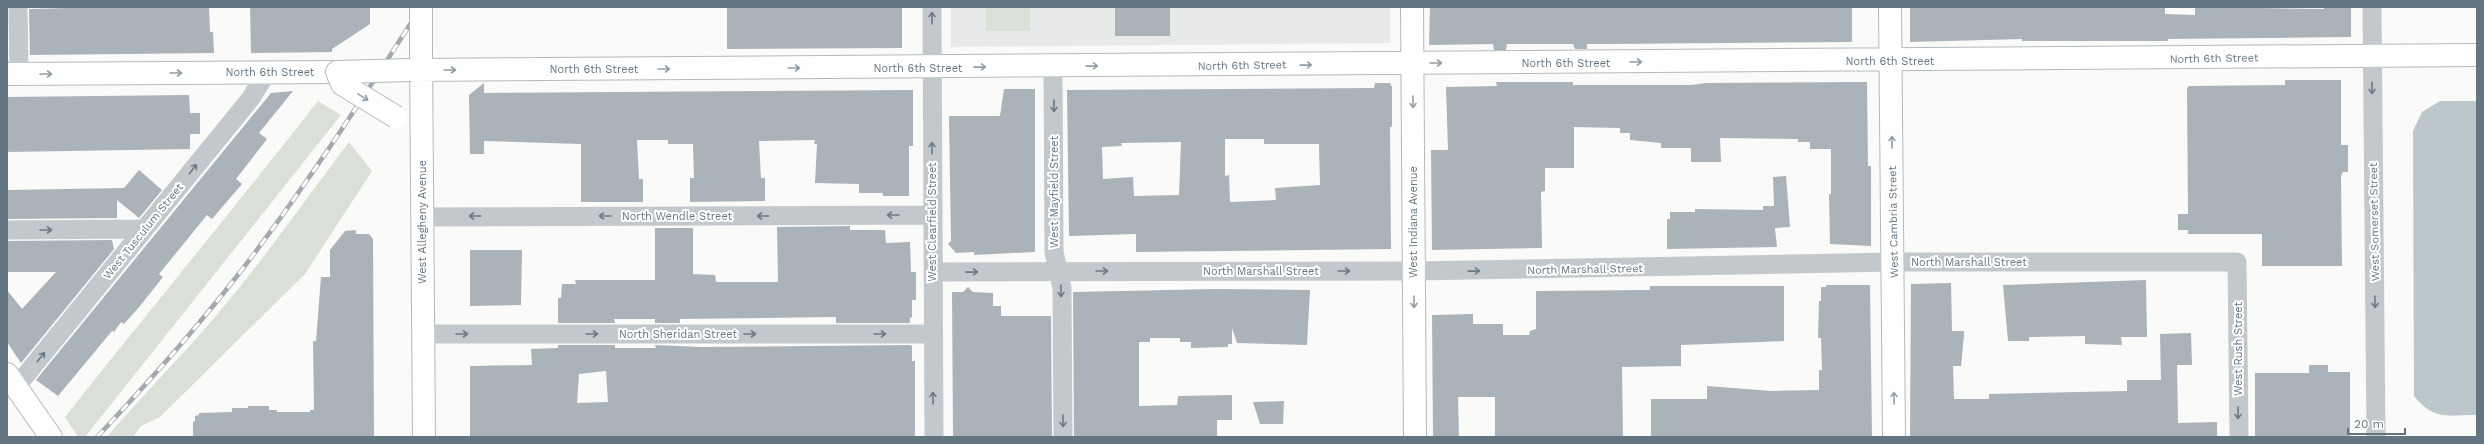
<svg xmlns="http://www.w3.org/2000/svg" width="2484" height="444" font-family="'Work Sans',sans-serif">
  <style>
    .built { fill: #e8e9e9 }
    .green { fill: #dadfd7 }
    .water { fill: #bbc7cb }
    .building { fill: #aab3b9; fill-rule: evenodd }
    .lines { fill: none; stroke-linecap: round; stroke-linejoin: round }
    .secondary-casing { stroke: #b3babf; stroke-width: 24 }
    .street { stroke: #c3c8cc; stroke-width: 19 }
    .secondary { stroke: #fff; stroke-width: 22 }
    .rail-casing { stroke: #a2aab0; stroke-width: 4.5 }
    .rail { stroke: #fff; stroke-width: 3; stroke-dasharray: 9; stroke-linecap: butt }
    .secondary-bridge-casing { stroke: #b3babf; stroke-width: 24; stroke-linecap: butt }
    .secondary-bridge { stroke: #fff; stroke-width: 22 }
    .oneway { stroke: #6a7a87 }
    .oneway2 { stroke: #939fa8 }
    .labels { text-anchor: middle; stroke-width: 4; stroke-linejoin: round; paint-order: stroke }
    .street-label { font-size: 11px; fill: #657683; stroke: #fff }
  </style>
  <rect width="100%" height="100%" fill="#fafaf8"/>
  <path class="built" d="M951,7H1390V43L951,47Z"/>
  <path class="green" d="M986,7H1030V31H986Z
    M318,101L341,115L85,437H78L65,417C149,311 235,207 318,101Z
    M349,142L372,171L305,274L160,417L141,426L133,437H107C140,398 175,363 209,324C259,266 303,203 349,142Z"/>
  <path class="water" d="M2440,101H2477V415C2446,415 2435,421 2414,396L2413,131L2422,112Z"/>
  <path class="building" d="M110,7L209,8L210,32H213L214,53L30,55L29,9Z
    M250,7H370V24L332,49V52L251,53Z
    M727,7H902V48L727,49Z
    M1115,7H1170V36H1115Z
    M1430,7H1852V42L1611,44H1587V49H1575L1573,44H1507L1506,50H1494L1493,44L1429,45Z
    M1910,7H2165V14L2195,15V7L2324,9V7H2351V37L2168,39V41H2022V39L1910,42Z
    M2285,80H2341V145H2348V172H2343L2341,176L2342,266H2262V234H2188V230H2178V214H2188L2187,88L2189,86L2285,85Z
    M1496,82H1573V85H1691L1706,83L1867,82L1868,166H1871V246L1830,244L1829,194H1831V149H1810V142H1798V139L1720,138L1721,162H1691V148H1661V143L1630,140V133H1620V128L1574,127V168H1545V191L1541,192L1542,248L1432,250L1431,150H1448L1446,87L1497,86Z
    M484,83V93L913,90V146H909V196H883V193H859V184L815,183L817,144H814L815,140L759,141L761,178H765V201L690,202V178H694L693,144H668V140H637L639,179H643V202H581V144L484,141V154H470L469,95Z
    M1375,83H1390L1392,87V127H1390L1391,249L1136,252V234L1069,236L1067,90L1374,88ZM1225,139H1264V144H1319L1320,185L1275,188L1276,200L1230,202L1229,175L1225,176ZM1181,142L1179,195L1134,196L1133,177L1103,179L1102,147L1122,146L1121,143Z
    M1004,89H1035V252L974,255V252L956,253L948,244L951,241L949,116H1000Z
    M293,91L259,133L267,139L236,179L242,184L212,219L207,215L159,274L163,277L140,306L124,324L121,322L114,332L112,331L58,396L36,380L271,93Z
    M189,95L190,113H200V134H190V149L7,152V97Z
    M139,170L162,190L139,218L117,200V218L7,219V190L124,188Z
    M1786,176L1790,227L1775,228L1777,247L1667,249V219H1670V212H1695V209L1763,210V206H1774L1773,177Z
    M850,226V230H885L886,243L910,242L911,272H916V300H912V317L910,318V323H836V317L680,319V323H655V319H614L615,323H558V298H561L562,284H576L575,280H655V228H693V274L715,275L716,282H778L777,227Z
    M356,230V234H369L373,239L374,437H193V422L195,421V416L199,415V413L232,412V408H248V406H269V410H277V412H310V410H314L313,341H316L321,277H330V250L345,231Z
    M112,240L114,249L21,363L7,342V290L22,309L56,272H7V241Z
    M470,250H522L521,305L470,306Z
    M2146,280L2147,337H2121L2122,345L2085,344V336L2029,337V341H2008L2003,285Z
    M1951,283L1952,331H1964V335L1961,366H1953L1954,399H1989V394L2127,391V380H2161L2160,334L2191,333L2192,365H2177L2178,423L2217,422V437H1910L1911,284Z
    M1826,285H1870L1872,437H1651V399H1707V386L1772,391L1819,390V370H1822L1821,338H1818L1819,301H1821V287H1826Z
    M1650,286H1784V341L1681,345V366L1622,367L1623,437H1495V397H1458L1459,437H1433L1432,315L1473,314V324H1503V335H1529L1530,331L1536,329V291L1650,290Z
    M968,287L973,292L993,293V306H1001V316H1051L1052,437H953L952,292H963Z
    M1216,289L1310,290L1307,345L1237,343L1232,328V344H1228V347L1191,348V342H1180V338H1150V342H1139V406L1177,405L1178,396L1232,395V420H1217V437H1074L1073,292Z
    M558,345H615V348H656L655,345L701,347L910,345L912,346V361H915V437H470V366L532,365L531,349L558,348ZM606,371L608,402L577,403L579,374Z
    M2309,365H2328V372H2350V437H2255V373H2309Z
    M1284,401L1283,424H1260L1253,402Z"/>
  <g class="lines">
    <g class="secondary-casing">
      <path id="secondary" d="M1412,7L1415,437
        M1890,7L1894,437
        M421,55L424,437
        M411,70L2477,55
        M7,74L337,72
        M7,374L51,437"/>
    </g>
    <path class="street" d="M18,7L19,74
      M932,7L934,437
      M2372,7L2376,437
      M1053,67L1054,252L1062,288L1063,437
      M422,217L932,215
      M7,230L144,229
      M933,272L1414,271L1894,262H2237L2239,437
      M423,334H933
      M16,387L251,98L267,72"/>
    <use href="#secondary" class="secondary"/>
    <g class="rail-casing">
      <path id="rail" d="M97,437C147,384 196,329 241,271C306,186 364,97 421,7"/>
    </g>
    <use href="#rail" class="rail"/>
    <g class="secondary-bridge-casing">
      <path id="secondary-bridge" d="M421,7V54
        M396,117L342,84L337,72L411,70"/>
    </g>
    <use href="#secondary-bridge" class="secondary-bridge"/>
  </g>
  <defs><path id="oneway-shaft" d="M-6 0H5M1.5-3L5.5 0L1.5 3" fill="none" stroke-width="1.6" stroke-linecap="round" stroke-linejoin="round"/></defs>
  <g class="oneway">
    <use href="#oneway-shaft" transform="translate(932 18) rotate(-90)"/>
    <use href="#oneway-shaft" transform="translate(2372 88) rotate(89)"/>
    <use href="#oneway-shaft" transform="translate(1054 106) rotate(90)"/>
    <use href="#oneway-shaft" transform="translate(932 148) rotate(-90)"/>
    <use href="#oneway-shaft" transform="translate(193 169) rotate(-51)"/>
    <use href="#oneway-shaft" transform="translate(893 215) rotate(180)"/>
    <use href="#oneway-shaft" transform="translate(475 216) rotate(180)"/>
    <use href="#oneway-shaft" transform="translate(605 216) rotate(180)"/>
    <use href="#oneway-shaft" transform="translate(763 216) rotate(180)"/>
    <use href="#oneway-shaft" transform="translate(46 230)"/>
    <use href="#oneway-shaft" transform="translate(1102 271)"/>
    <use href="#oneway-shaft" transform="translate(1344 271)"/>
    <use href="#oneway-shaft" transform="translate(1474 271) rotate(-1)"/>
    <use href="#oneway-shaft" transform="translate(972 272) rotate(-1)"/>
    <use href="#oneway-shaft" transform="translate(1061 291) rotate(88)"/>
    <use href="#oneway-shaft" transform="translate(2375 302) rotate(89)"/>
    <use href="#oneway-shaft" transform="translate(462 334)"/>
    <use href="#oneway-shaft" transform="translate(592 334)"/>
    <use href="#oneway-shaft" transform="translate(750 334)"/>
    <use href="#oneway-shaft" transform="translate(880 334)"/>
    <use href="#oneway-shaft" transform="translate(41 357) rotate(-51)"/>
    <use href="#oneway-shaft" transform="translate(933 398) rotate(-91)"/>
    <use href="#oneway-shaft" transform="translate(2238 413) rotate(90)"/>
    <use href="#oneway-shaft" transform="translate(1063 421) rotate(89)"/>
  </g>
  <g class="oneway2">
    <use href="#oneway-shaft" transform="translate(1636 62)"/>
    <use href="#oneway-shaft" transform="translate(1436 63)"/>
    <use href="#oneway-shaft" transform="translate(1306 65) rotate(-1)"/>
    <use href="#oneway-shaft" transform="translate(1092 66) rotate(-1)"/>
    <use href="#oneway-shaft" transform="translate(980 67) rotate(-1)"/>
    <use href="#oneway-shaft" transform="translate(794 68)"/>
    <use href="#oneway-shaft" transform="translate(664 69)"/>
    <use href="#oneway-shaft" transform="translate(450 70)"/>
    <use href="#oneway-shaft" transform="translate(176 73)"/>
    <use href="#oneway-shaft" transform="translate(46 74)"/>
    <use href="#oneway-shaft" transform="translate(363 97) rotate(32)"/>
    <use href="#oneway-shaft" transform="translate(1413 102) rotate(90)"/>
    <use href="#oneway-shaft" transform="translate(1892 142) rotate(-91)"/>
    <use href="#oneway-shaft" transform="translate(1414 302) rotate(90)"/>
    <use href="#oneway-shaft" transform="translate(1894 398) rotate(-90)"/>
  </g>
  <g class="labels">
    <g class="street-label">
      <text transform="translate(2214 58) rotate(-1)" y="4">North 6th Street</text>
      <text x="1890" y="65">North 6th Street</text>
      <text x="1566" y="67">North 6th Street</text>
      <text transform="translate(1242 65) rotate(-1)" y="4">North 6th Street</text>
      <text x="918" y="72">North 6th Street</text>
      <text x="594" y="73">North 6th Street</text>
      <text x="270" y="76">North 6th Street</text>
      <text transform="translate(1054 192) rotate(-90)" y="4">West Mayfield Street</text>
      <text x="677" y="220">North Wendle Street</text>
      <text transform="translate(422 222) rotate(-90)" y="4">West Allegheny Avenue</text>
      <text transform="translate(932 222) rotate(-90)" y="4">West Clearfield Street</text>
      <text transform="translate(1413 222) rotate(-90)" y="4">West Indiana Avenue</text>
      <text transform="translate(1893 222) rotate(-91)" y="4">West Cambria Street</text>
      <text transform="translate(2374 222) rotate(-91)" y="4">West Somerset Street</text>
      <text transform="translate(143 231) rotate(-51)" y="4">West Tusculum Street</text>
      <text x="1969" y="266">North Marshall Street</text>
      <text transform="translate(1585 269) rotate(-1)" y="4">North Marshall Street</text>
      <text x="1261" y="275">North Marshall Street</text>
      <text x="678" y="338">North Sheridan Street</text>
      <text transform="translate(2238 349) rotate(-90)" y="4">West Rush Street</text>
    </g>
  </g>
  <rect width="2484" height="444" fill="none" stroke="#657683" stroke-width="16"/>
  <path d="M2348 428v6h57v-6" fill="none" stroke="#657683" stroke-width="2"/>
  <text x="2354" y="428" font-size="12" fill="#657683" stroke="#ffffff" stroke-width="3" paint-order="stroke">20 m</text>
</svg>
